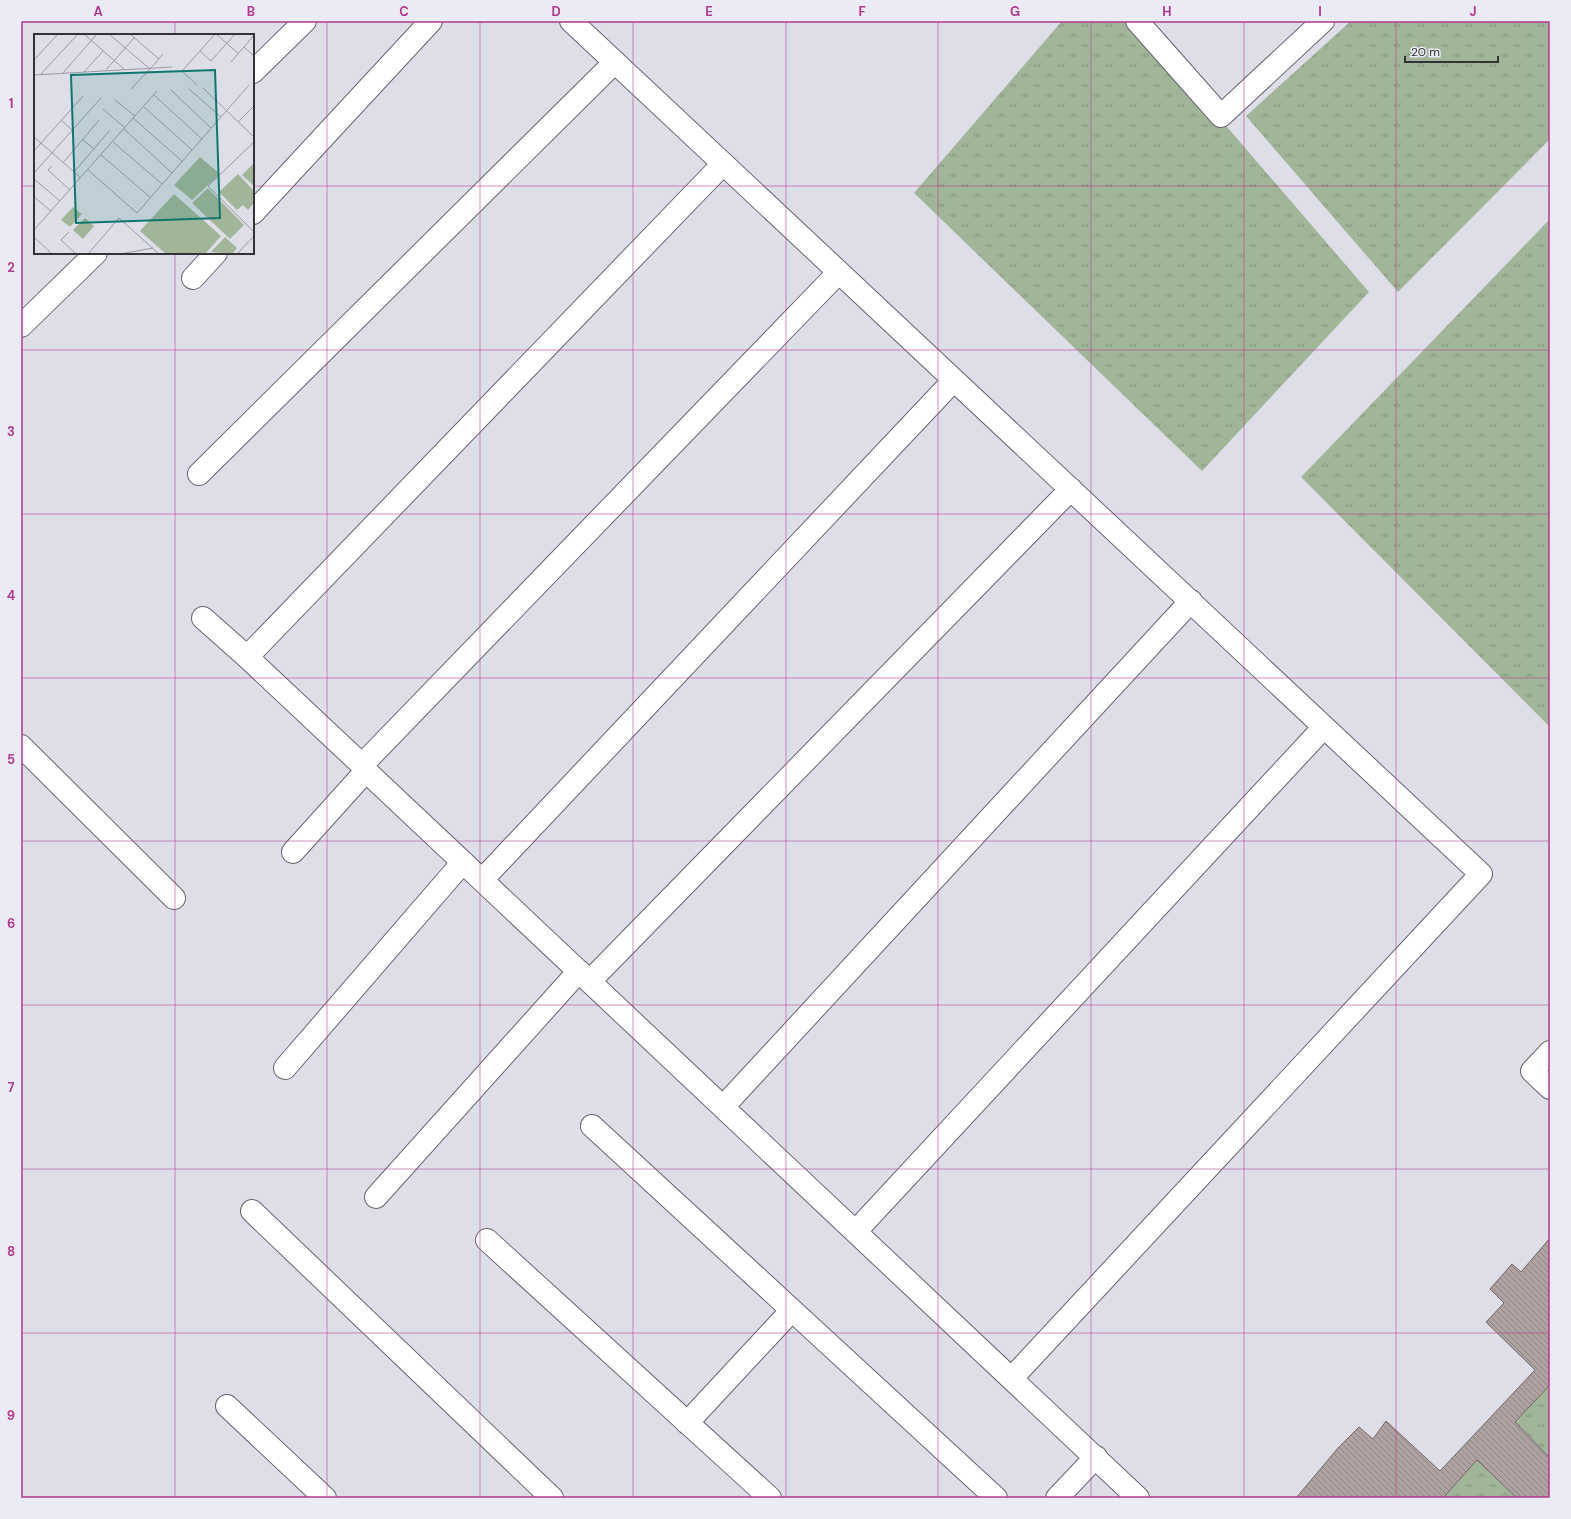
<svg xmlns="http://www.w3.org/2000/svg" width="1571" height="1519" font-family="'DM Sans',sans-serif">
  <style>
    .grass { fill: url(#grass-tufts) }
    .building { fill: url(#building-back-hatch); stroke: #726766 }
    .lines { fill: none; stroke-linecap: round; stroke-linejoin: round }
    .minor-casing { stroke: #66666f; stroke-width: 24 }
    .minor { stroke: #fff; stroke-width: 22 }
    .grid { fill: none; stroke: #b2398e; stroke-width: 1; stroke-opacity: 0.55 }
    .inset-road { fill: none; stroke: #9a9aa2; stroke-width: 1 }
    .view { fill: #0f766e; fill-opacity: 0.15; stroke: #0f766e; stroke-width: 2 }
    .inset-edge { fill: none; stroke: #333337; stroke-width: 2 }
    .neatline { fill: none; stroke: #b2398e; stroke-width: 1.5 }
    .grid-label { font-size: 13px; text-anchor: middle; font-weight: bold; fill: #b2398e }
  </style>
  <defs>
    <pattern id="grass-tufts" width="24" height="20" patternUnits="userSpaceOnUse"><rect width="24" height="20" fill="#a1b699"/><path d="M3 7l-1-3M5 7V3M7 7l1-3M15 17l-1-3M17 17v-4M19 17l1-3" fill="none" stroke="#84957e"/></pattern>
    <pattern id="building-back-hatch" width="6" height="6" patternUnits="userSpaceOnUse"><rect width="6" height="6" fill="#afa3a2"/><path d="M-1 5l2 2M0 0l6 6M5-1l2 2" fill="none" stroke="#8f8585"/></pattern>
  </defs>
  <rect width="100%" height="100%" fill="#dedee9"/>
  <path class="grass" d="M1062,21H1136L1369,292L1202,471L914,193Z
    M1351,21H1550V139L1398,292L1246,116Z
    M1550,219V727L1301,477Z
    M1550,1385V1458L1515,1422Z
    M1477,1460L1517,1498H1443Z"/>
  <path class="building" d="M1550,1238V1385L1515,1422L1550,1458V1498H1517L1477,1460L1443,1498H1296L1338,1448L1359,1427L1373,1439L1386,1421L1440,1471L1535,1370L1486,1322L1504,1303L1490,1289L1512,1264L1521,1272Z"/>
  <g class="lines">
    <g class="minor-casing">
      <path id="minor" d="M571,21L1481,874L1012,1378
        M1137,21L1221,116L1323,21
        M253,72L305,21
        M253,213L431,21
        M193,278L216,253
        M21,326L96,253
        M199,474L615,62
        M203,618L247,657L362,765L366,771L1138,1498
        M247,657L723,164
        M21,746L174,898
        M362,765L839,272
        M293,852L366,771
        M482,880L954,380
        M590,981L1071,489
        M1550,1052L1532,1071L1550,1088
        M285,1068L463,862
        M723,1107L1191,601
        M592,1126L996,1498
        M376,1197L579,971
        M252,1211L552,1498
        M856,1231L1324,727
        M487,1240L770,1498
        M227,1406L325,1498
        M687,1423L792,1310
        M1057,1498L1096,1457"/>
    </g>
    <use href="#minor" class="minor"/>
  </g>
  <path class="grid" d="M175,21V35M327,21V1498M480,21V1498M633,21V1498M786,21V1498M938,21V1498M1091,21V1498M1244,21V1498M1396,21V1498M21,186H35M253,186H1550M175,253V1498M21,350H1550M21,514H1550M21,678H1550M21,841H1550M21,1005H1550M21,1169H1550M21,1333H1550"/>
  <g transform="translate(34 34)">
    <rect width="220" height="220" fill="#dedee9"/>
    <path d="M166,123L186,140L158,166L140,151ZM220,129V152L208,141ZM204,140L220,157V169L214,176L209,171L203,176L185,158ZM174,154L210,191L196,205L158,169ZM140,160L187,202L171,220H132L106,197ZM39,173L48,180L36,193L27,186ZM51,184L60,192L49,205L39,196ZM191,203L203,214L198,220L177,218Z" fill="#a1b699"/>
    <path class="inset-road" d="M50,0L91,36M75,0L116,35L97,55M96,0L125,25M182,0L204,19M220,1L210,13L220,22M166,17L181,0M0,26L24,0M197,28L210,13M116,35L129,20M71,37L100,4M50,38L69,17M29,39L63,0M7,40L44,0M0,41L138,33M163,51L148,37L166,17L177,27L201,0M169,54L220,103M155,55L187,83M137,56L177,94M120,61L168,105M81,66L101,82M110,73L158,116M69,75L91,94M99,84L148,127M27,86L38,96M204,88L220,72M90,95L138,139M0,103L47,144M49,106L60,115M79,108L128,150M220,108L174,152L220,198M0,117L49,62M67,121L116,163M29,129L65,86M18,132L14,136L36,156M54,136L103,179L215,51M40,138L76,96M0,139L67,64M0,145L26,167M0,163L17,177M0,196L123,57M35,198L27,206L42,220M0,203L18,220M54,220L85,184L125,220M86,220L119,214M203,220L220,202"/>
    <path class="view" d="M181,36L186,184L42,189L37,41Z"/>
    <rect width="220" height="220" class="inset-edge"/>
  </g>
  <rect width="1571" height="1519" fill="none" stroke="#ebebf6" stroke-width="44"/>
  <path d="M1405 56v6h93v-6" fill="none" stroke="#333337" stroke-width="2"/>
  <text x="1411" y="56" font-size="12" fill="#333337" stroke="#ebebf6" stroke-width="3" paint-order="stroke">20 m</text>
  <rect x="22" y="22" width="1527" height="1475" class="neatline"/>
  <g class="grid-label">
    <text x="98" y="16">A</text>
    <text x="251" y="16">B</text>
    <text x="404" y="16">C</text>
    <text x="556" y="16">D</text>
    <text x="709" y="16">E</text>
    <text x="862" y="16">F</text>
    <text x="1015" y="16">G</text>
    <text x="1167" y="16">H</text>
    <text x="1320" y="16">I</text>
    <text x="1473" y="16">J</text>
    <text x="11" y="108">1</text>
    <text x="11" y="272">2</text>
    <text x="11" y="436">3</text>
    <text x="11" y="600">4</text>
    <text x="11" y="764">5</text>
    <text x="11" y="928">6</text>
    <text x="11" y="1092">7</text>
    <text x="11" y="1256">8</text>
    <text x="11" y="1420">9</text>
  </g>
</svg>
